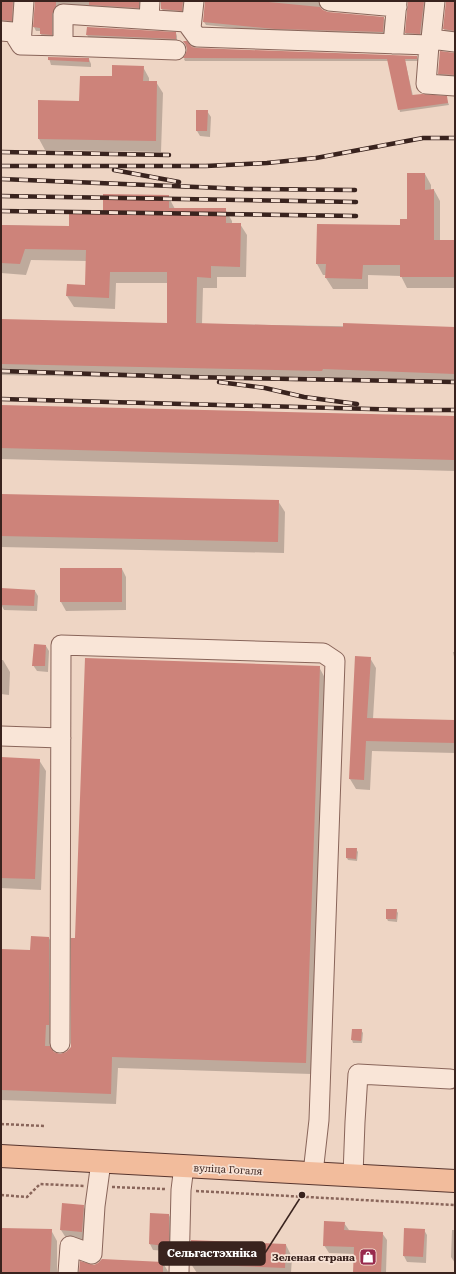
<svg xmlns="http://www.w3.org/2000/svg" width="456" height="1274" font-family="'Roboto Serif',serif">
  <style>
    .shadow { fill: #0003 }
    .building { fill: #cd837a }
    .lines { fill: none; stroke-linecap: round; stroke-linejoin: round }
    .minor-casing { stroke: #89655a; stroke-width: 21 }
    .major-casing { stroke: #57352e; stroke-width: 24 }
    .path { stroke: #89655a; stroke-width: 2.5; stroke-dasharray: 3 2; stroke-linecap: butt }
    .minor { stroke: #f9e5d7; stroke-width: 19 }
    .major { stroke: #f2bc9c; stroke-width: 22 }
    .rail-casing { stroke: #39231e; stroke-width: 4.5 }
    .rail { stroke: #f6e1d4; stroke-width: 3; stroke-dasharray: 9; stroke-linecap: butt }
    .labels { text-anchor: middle; stroke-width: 3.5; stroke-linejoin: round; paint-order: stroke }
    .street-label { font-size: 10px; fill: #39231e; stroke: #f6e1d4 }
    .poi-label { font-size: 10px; font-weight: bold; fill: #39231e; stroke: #f6e1d4; text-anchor: end }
    .leader { fill: none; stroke: #39231e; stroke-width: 1.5 }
    .callout-dot { fill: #39231e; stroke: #f6e1d4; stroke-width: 1.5 }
    .callout { fill: #39231e; stroke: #39231e; stroke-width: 1.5 }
    .callout-label { font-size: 11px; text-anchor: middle; font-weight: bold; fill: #fff }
  </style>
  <rect width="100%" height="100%" fill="#eed5c4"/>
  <path class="shadow" d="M1,1H16L13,24H1Z
    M36,1H142L140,11L58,7L54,38H43L41,34V31H36L34,27Z
    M161,1H186L184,14L164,13L162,9Z
    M206,1H321L320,9L327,13L384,18L386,22L385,36L277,32L206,25L204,22Z
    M408,1H427L422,37H408L406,33Z
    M447,1H455V35L446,33L444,29Z
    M176,33L177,36V41L89,38L87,35Z
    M184,42L191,47L196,49L417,57L418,61H405L413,96L446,97L449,105L400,112L389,61H185L184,59L186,56L188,50Z
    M455,53V77L440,76L439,74Z
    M49,58L89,59L91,64V67L51,65Z
    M143,67L149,78V82H156L163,93L161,152L45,150L39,139V101L80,102L113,77Z
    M207,111L211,117L210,137L200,136L197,131Z
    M425,174L431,185V190H434L440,201V241H455V288H407L401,276L368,275V289H333L326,278V275H323L317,264L401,226L408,220Z
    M168,196L175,209H225L232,221V224H240L247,235L246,277H217V288H203L202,324L455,328V384L328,379V382L1,375V320L168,324V283H116L115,309L74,307L67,296L68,285L86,286L87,261L31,260L26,275L1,273V225L70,227L104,215Z
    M1,406L455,417V471L1,459Z
    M1,495L278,501L285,512L284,553L1,547Z
    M61,569H122L126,577V610L66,611L61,602Z
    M35,591L38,596L37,611L4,610L1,604Z
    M46,646L49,651L48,672L37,671L33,665Z
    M453,652H455V661Z
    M370,658L376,668L373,719L455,721V753L372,751L370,790L356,789L350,779Z
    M1,660H3L10,672L9,695L1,694Z
    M319,667L325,678L311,1074L118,1068L116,1104L1,1100V950L31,951L49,938L55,949L51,1050L54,1054L60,1055L66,1054L72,1048L76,939Z
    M1,758L39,760L46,771L41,890L1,888Z
    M356,849L358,852L357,861L348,860L347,858Z
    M396,910L398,913L397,922L388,921L387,919Z
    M353,1030H361L363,1033L362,1043H353L352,1040Z
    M83,1206L88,1214L87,1240L66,1238L61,1230Z
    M169,1215L172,1221L171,1248H167V1251L153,1250L150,1244Z
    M344,1223L349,1230L382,1233L387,1240L386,1273H354L355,1254L329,1253L324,1245Z
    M1,1229L51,1230L57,1241V1273H1Z
    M424,1230L427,1235L426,1263L407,1262L404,1256Z
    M452,1230H455V1263L451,1257Z
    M286,1245L292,1257L291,1273H197L191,1264Z
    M163,1263L169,1273H79L93,1266Z"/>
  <path class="building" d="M1,1H13L12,21L1,20Z
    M35,1H56V6L52,14V35L40,34V28L33,27Z
    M89,1H139V8L89,5Z
    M161,1H183L182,11L161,9Z
    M205,1H258L320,7L323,10L328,12L384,17L383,32L275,29L203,22Z
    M408,1H424L420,34L405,33Z
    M446,1H455V31L443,29Z
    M87,27L176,32V39L86,35Z
    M183,41H187L192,47L197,48L417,56V59H405L412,95L422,94L447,96L448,103L398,110L387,59L183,58L185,55L187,50L186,45Z
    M440,51L455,53V75L438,74Z
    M48,57L89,58V62L48,60Z
    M112,65L144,66L143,81H157L156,141L38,139V100L79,101L80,76H112Z
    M196,110H208L207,131H196Z
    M407,173H425V190L434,189V240H455V277H400V265H363L362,279L325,278L326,264H316L317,224L400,225V219H407Z
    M103,194L169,195V208H226V223H241L240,267L211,266V278L197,277L196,323L343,327V323L455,327V374L323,369L322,371L1,364V319L167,323V272H110L109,298L66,296L67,284L85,285L86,250L25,249L20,264L1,263V225L69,226V213L103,214Z
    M1,405L455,416V460L1,448Z
    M1,494L279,500L278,542L1,536Z
    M60,568H122V602H60Z
    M1,588L35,590L34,606L1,605Z
    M34,644L46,645L45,666H32Z
    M355,656L371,657L367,718L455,720V743L366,741L364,780L349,779Z
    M85,658L320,666L306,1063L112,1057L111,1094L1,1090V949L30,950L31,936L49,937V1025H46L45,1046H50L54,1052L60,1054L66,1052L71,1047V938H75Z
    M1,757L40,759L35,879L1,878Z
    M346,848H357L356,859L346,858Z
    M386,909H397L396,919H386Z
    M352,1029H362L361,1041L351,1040Z
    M62,1203L84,1205L82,1232L60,1230Z
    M150,1213L169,1214V1243H164V1246L149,1244Z
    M324,1221L345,1222L344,1230L383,1232L381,1273H353L354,1247L323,1246Z
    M1,1228L52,1229L50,1272L1,1273Z
    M404,1228L425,1229L423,1257L403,1256Z
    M191,1240L286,1244L285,1268L190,1264Z
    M102,1259L163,1262V1273H79L80,1261L94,1265L98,1263Z"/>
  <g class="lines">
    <g class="minor-casing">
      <path id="minor" d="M329,1L397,7
        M435,1L431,39L455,42
        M149,19L150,1
        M191,28L194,1
        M1,31L13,32L21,45
        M431,39L429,45L426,84L455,86
        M393,44L397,1
        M21,45L24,1
        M21,45L63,46
        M176,50L63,46V14L186,22L197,37L429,45
        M1,736L61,738
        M60,1043L61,645L323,653L335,661L319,1120L313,1173
        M353,1175L355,1122L358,1074L450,1079
        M68,1273L70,1246L92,1254L95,1206L101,1162
        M179,1273L181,1190L184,1166"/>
    </g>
    <g class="major-casing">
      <path id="major" d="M1,1156L455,1181"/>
    </g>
    <path class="path" d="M1,1124L44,1126
      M112,1187L165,1189
      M196,1191L455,1205
      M1,1195L27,1197L40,1184L84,1186"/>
    <use href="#minor" class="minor"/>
    <use href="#major" class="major"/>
    <g class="rail-casing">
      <path id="rail" d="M1,152L169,155
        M1,166H206L267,163L316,158L423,138H455
        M114,170L179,182
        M1,179L245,189L355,190
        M1,196L356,202
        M1,211L356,216
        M1,371L188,377L455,382
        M219,382L265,388L304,397L357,404
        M1,399L407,410H455"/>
    </g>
    <use href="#rail" class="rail"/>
  </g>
  <defs>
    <g id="shop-square" transform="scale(0.9)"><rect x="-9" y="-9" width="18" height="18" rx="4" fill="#982a4d" stroke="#f6e1d4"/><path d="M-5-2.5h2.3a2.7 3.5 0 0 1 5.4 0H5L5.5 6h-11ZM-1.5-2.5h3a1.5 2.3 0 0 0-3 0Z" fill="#fff"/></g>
  </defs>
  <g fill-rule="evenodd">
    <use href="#shop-square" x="368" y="1257"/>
  </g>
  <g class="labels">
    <g class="street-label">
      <text transform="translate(228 1169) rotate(3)" y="4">вуліца Гогаля</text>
    </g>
    <g class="poi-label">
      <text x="355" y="1261">Зеленая страна</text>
    </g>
  </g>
  <path class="leader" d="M302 1195L265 1253"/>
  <circle class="callout-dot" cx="302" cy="1195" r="4"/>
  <rect class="callout" x="159" y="1242" width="106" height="23" rx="4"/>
  <g class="callout-label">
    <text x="212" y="1257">Сельгастэхніка</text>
  </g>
  <rect width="456" height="1274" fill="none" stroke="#39231e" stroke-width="4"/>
</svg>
